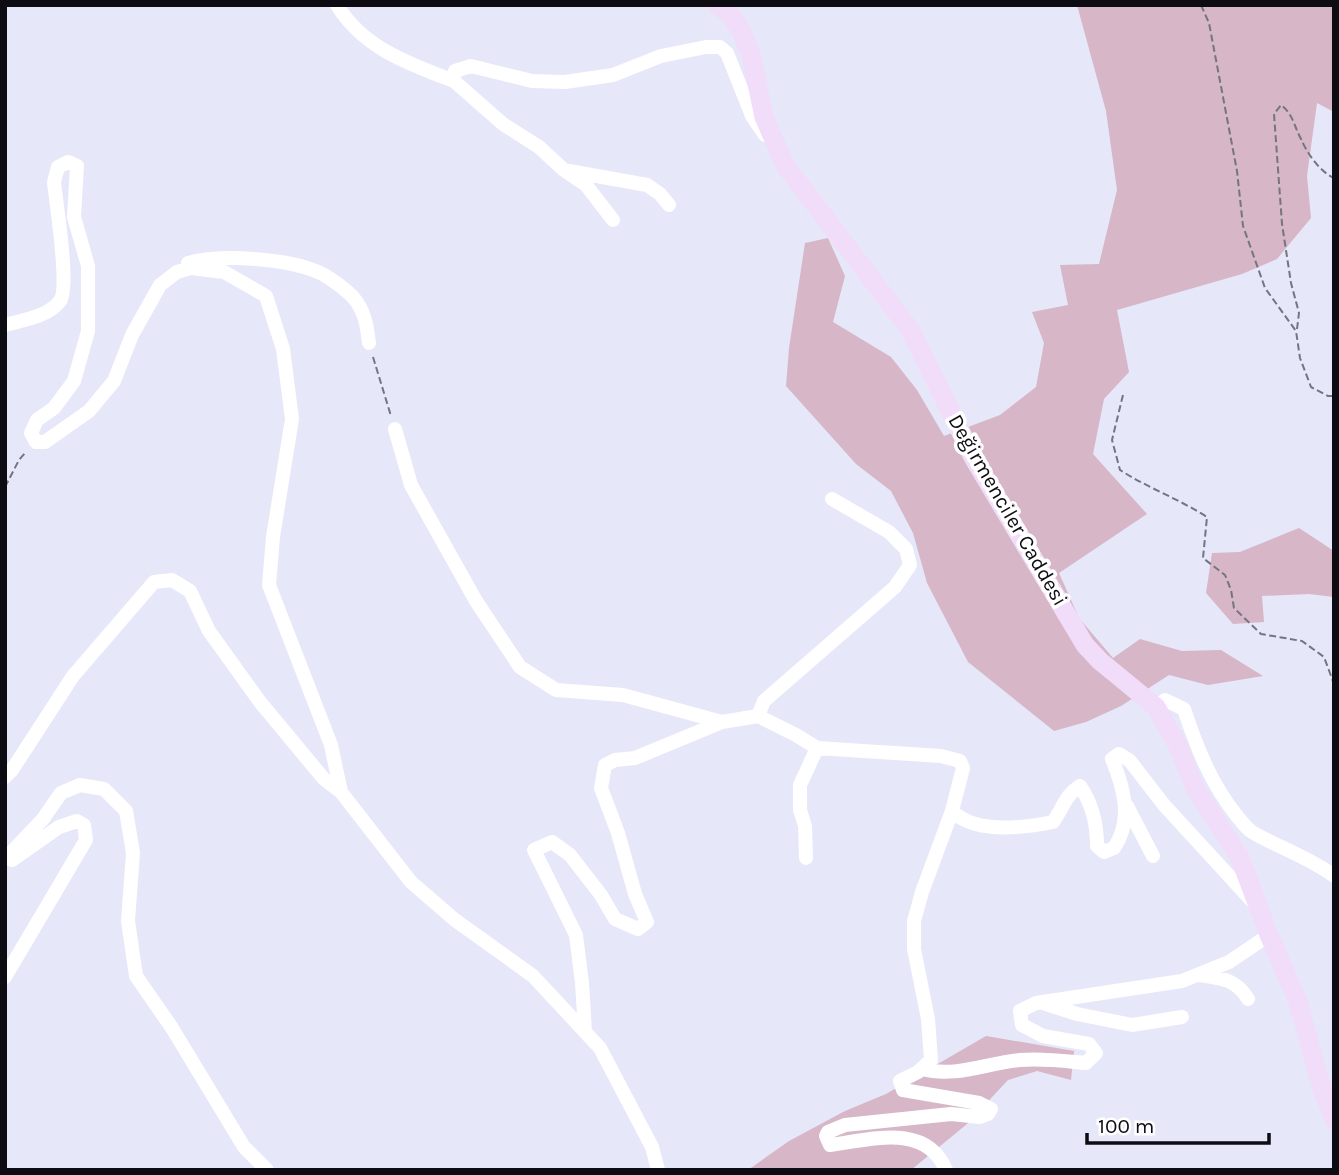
<svg xmlns="http://www.w3.org/2000/svg" width="1339" height="1175" font-family="Karla,sans-serif">
  <style>
    .green { fill: #d6b6c7 }
    .lines { fill: none; stroke-linecap: round; stroke-linejoin: round }
    .path { stroke: #747580; stroke-width: 2; stroke-dasharray: 7 3.5; stroke-linecap: butt }
    .minor { stroke: #fff; stroke-width: 14 }
    .secondary { stroke: #f1dcfa; stroke-width: 19 }
    .labels { text-anchor: middle; stroke-width: 7; stroke-linejoin: round; paint-order: stroke }
    .street-label { font-size: 21px; fill: #0c0c12; stroke: #fff }
  </style>
  <rect width="100%" height="100%" fill="#e6e7f8"/>
  <path class="green" d="M1077,5H1334V112L1317,103L1307,176L1311,218L1277,259L1242,274L1117,310L1129,372L1104,399L1093,454L1147,514L1059,573L1079,618L1113,658L1140,639L1182,651L1221,650L1263,676L1208,685L1169,675L1121,706L1086,722L1054,731L968,662L927,583L913,533L891,491L856,464L786,386L789,348L805,243L828,238L845,276L833,322L891,357L917,390L944,436L1000,415L1036,387L1044,343L1032,312L1068,305L1060,265L1099,264L1117,190L1106,111Z
    M1299,528L1334,551V597L1309,594L1262,596L1264,622L1233,624L1206,593L1212,553L1240,552Z
    M986,1036L1074,1051L1071,1080L1037,1071L1008,1080L967,1124L911,1170H748L789,1141L845,1111L886,1094Z"/>
  <g class="lines">
    <path class="path" d="M1201,5L1209,23L1237,171L1243,226L1265,288L1296,331L1300,358L1311,387L1328,396H1334
      M1297,329L1299,313L1291,283L1282,224L1274,114L1281,105C1293,114 1294,126 1301,139C1307,153 1320,172 1334,178
      M373,357L391,416
      M1123,395L1112,440L1120,470C1148,488 1179,499 1207,517L1203,558L1225,575L1231,590L1234,608L1261,634L1302,641L1324,657L1334,684
      M5,487L19,460L25,453"/>
    <path class="minor" d="M337,5C363,48 409,64 454,81
      M569,171L647,185L660,194L669,205
      M613,220L586,185L564,170L539,147L503,124L454,81L455,71L471,66L532,81L565,82L613,75L661,56L706,47H720L727,53L752,116L765,135
      M188,263C220,254 286,258 318,272C328,276 345,289 353,297C365,311 367,326 369,343
      M5,325C23,320 48,317 60,301C70,287 56,203 54,182L58,167L68,162L77,166L74,217L88,266V331L74,381L54,408L37,420L31,433L36,442H45L89,411L114,381L132,335L160,285L177,272L191,268L224,272L266,296L283,349L292,419L273,537L269,585L331,745L341,792
      M395,429L411,485L476,601L520,667L556,690L623,695L722,722L758,716
      M832,499L889,532L906,549L910,565L895,587L764,701L758,716L796,735L817,748L941,756L960,761L963,768L952,811C975,834 1023,828 1053,822C1064,807 1064,796 1080,786C1093,805 1097,824 1097,846L1104,852L1114,848C1133,820 1124,788 1112,759L1119,754L1130,761L1164,805L1254,903
      M1156,707L1165,700L1184,709C1197,748 1211,784 1237,816C1242,822 1246,828 1252,832C1279,848 1309,857 1334,876
      M5,777L12,770L73,676L154,582L172,580L190,591L209,631L260,702L324,779L341,792L411,882L455,920L533,976L600,1048L652,1147L658,1170
      M1127,806L1153,856
      M806,858L805,826L800,810V785L817,748
      M5,859L43,819L61,793L80,785L104,789L126,811L133,853L128,921L136,976L172,1028L244,1147L267,1170
      M1199,975C1221,978 1236,979 1248,999
      M5,977L86,840L84,825L77,821L59,827L12,860
      M1043,1003L1077,1014L1132,1025L1182,1017
      M585,1032L582,983L576,935L534,850L552,842L570,855L601,895L615,919L638,929L647,922L635,894L618,833L601,788L605,765L615,760L635,758L722,722
      M922,1069C956,1078 986,1063 1020,1060C1042,1058 1064,1061 1086,1063L1096,1053L1089,1044L1043,1036L1022,1025L1020,1011L1036,1003L1182,981L1229,962L1269,935
      M946,1170C926,1122 870,1140 830,1145L826,1136L828,1132L845,1125L951,1114L980,1117L988,1114L991,1109L979,1103L903,1090L900,1081L918,1072L931,1060L928,1019L914,949V921L922,892L952,811"/>
    <path class="secondary" d="M717,5L729,13L741,30L751,55L764,117L785,165L911,331L974,459L1085,645L1100,661L1156,707L1178,746L1195,788L1240,858L1269,935L1298,1002L1322,1089L1334,1119"/>
  </g>
  <g class="labels">
    <g class="street-label">
      <text transform="translate(1008 510) rotate(60)" y="7">Değirmenciler Caddesi</text>
    </g>
  </g>
  <rect width="1339" height="1175" fill="none" stroke="#0c0c12" stroke-width="14"/>
  <path d="M1087 1133v10h182v-10" fill="none" stroke="#0c0c12" stroke-width="3.5"/>
  <text x="1098" y="1133" font-size="21" fill="#0c0c12" stroke="#ffffff" stroke-width="5" paint-order="stroke">100 m</text>
</svg>
